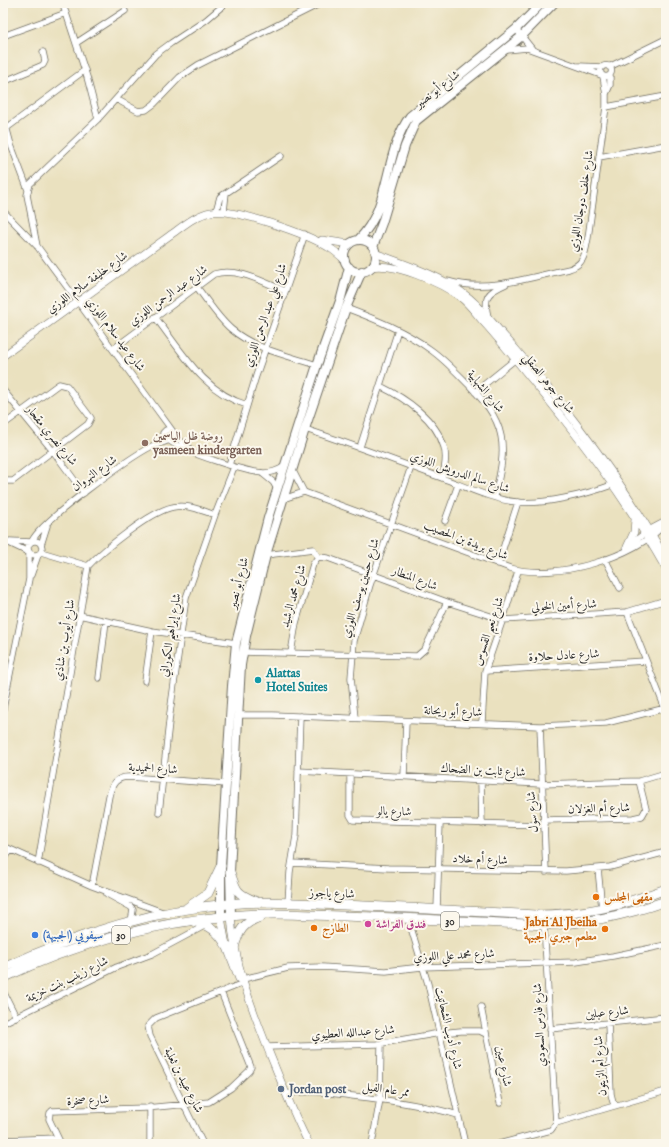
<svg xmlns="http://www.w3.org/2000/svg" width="669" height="1147" font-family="'IM FELL English',Amiri,serif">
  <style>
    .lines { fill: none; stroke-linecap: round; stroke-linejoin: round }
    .minor-casing { stroke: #6e6b5f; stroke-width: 7 }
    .tertiary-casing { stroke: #6e6b5f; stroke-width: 8 }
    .secondary-casing { stroke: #6e6b5f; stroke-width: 10 }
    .primary-casing { stroke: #6e6b5f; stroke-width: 10 }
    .minor { stroke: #fff; stroke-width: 5.5 }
    .tertiary { stroke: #fff; stroke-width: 7 }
    .secondary { stroke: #fff; stroke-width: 8 }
    .primary { stroke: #fff; stroke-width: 9 }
    .education-dot { fill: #8d6e63; stroke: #fbf7ec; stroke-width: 1.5 }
    .culture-dot { fill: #0f9aa8; stroke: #fbf7ec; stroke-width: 1.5 }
    .food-dot { fill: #e8710a; stroke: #fbf7ec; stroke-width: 1.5 }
    .hotel-dot { fill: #d1479c; stroke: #fbf7ec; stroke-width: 1.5 }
    .shop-dot { fill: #3f7fe0; stroke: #fbf7ec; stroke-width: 1.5 }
    .service-dot { fill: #5c6f8a; stroke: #fbf7ec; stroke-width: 1.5 }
    .labels { text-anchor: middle; stroke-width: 4; stroke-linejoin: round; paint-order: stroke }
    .shield { fill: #fbf7ec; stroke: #696865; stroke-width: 1 }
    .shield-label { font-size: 11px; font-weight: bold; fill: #2b2b2b }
    .street-label { font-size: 12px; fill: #2b2b2b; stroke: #fbf7ec }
    .education-label { font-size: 12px; font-weight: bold; fill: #785e54; stroke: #fbf7ec; text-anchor: start }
    .culture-label { font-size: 12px; font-weight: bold; fill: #0d838f; stroke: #fbf7ec; text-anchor: start }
    .food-label { font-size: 12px; font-weight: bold; fill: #c56008; stroke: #fbf7ec; text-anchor: start }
    .hotel-label { font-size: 12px; font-weight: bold; fill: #b23c85; stroke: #fbf7ec; text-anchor: start }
    .shop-label { font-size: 12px; font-weight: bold; fill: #366cbe; stroke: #fbf7ec; text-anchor: start }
    .service-label { font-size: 12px; font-weight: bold; fill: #4e5e75; stroke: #fbf7ec; text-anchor: start }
  </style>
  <rect width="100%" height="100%" fill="#fbf7ec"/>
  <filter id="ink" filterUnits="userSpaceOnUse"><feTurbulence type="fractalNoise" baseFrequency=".025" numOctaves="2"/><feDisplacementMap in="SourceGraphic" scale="8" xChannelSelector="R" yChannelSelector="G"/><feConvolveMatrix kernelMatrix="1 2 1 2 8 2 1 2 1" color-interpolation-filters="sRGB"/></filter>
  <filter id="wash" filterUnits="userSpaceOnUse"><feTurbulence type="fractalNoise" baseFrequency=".012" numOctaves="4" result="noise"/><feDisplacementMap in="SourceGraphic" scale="16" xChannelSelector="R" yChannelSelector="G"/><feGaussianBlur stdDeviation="0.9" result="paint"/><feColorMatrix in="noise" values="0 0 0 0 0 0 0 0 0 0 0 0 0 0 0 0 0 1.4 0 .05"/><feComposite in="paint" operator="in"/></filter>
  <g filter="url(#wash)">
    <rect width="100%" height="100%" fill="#eae1bf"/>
  </g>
  <g filter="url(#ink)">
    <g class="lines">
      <g class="minor-casing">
        <path id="minor" d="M62,3L66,13
          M516,29L532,49
          M3,36L66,13L87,77L98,119
          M76,43L125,11
          M507,50L527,48L601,75
          M600.5 71a5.5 5.5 0 1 1 11 0a5.5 5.5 0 1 1-11 0Z
          M579,66L602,67
          M609,67L666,39
          M3,82L43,65L45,61L43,52
          M606,94L610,85V75
          M116,99L138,111L146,110L154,104L180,77L198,65L321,3
          M606,107L666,96
          M3,115L11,145L28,190
          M8,127L85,70
          M599,157L666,145
          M3,211L37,246L155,407L174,433L172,440H165L163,433L166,430H171
          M216,211L220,197L281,156
          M224,211L226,193
          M37,246L27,195L30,184L98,119L156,54L171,43L206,20L226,3
          M448,281C486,293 531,277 569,269C585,264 585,253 588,238L606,107V95L603,76
          M196,286C207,300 217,317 231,329C254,349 289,356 317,365
          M346,308C375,319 405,331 431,350C445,360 457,373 469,385C483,400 497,415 501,436C505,456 499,477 495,496
          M155,317C181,350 204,393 247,405
          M488,317C483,296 488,292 506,284
          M113,349L214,274C238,267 263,282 285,291
          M380,386C405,398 436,419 444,447C447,457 445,468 442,478
          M3,390L53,451L84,493
          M475,392L517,358
          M3,425L59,384L67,386L91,418L88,424L13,481H3
          M305,429C351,444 396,461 442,478C464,486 493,500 517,502C544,505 587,494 612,485
          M174,435L190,449
          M170,441C184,452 245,472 264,473C272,473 277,471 284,467
          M360,447L398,330
          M229,465L256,376L305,234
          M292,469L304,492
          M262,473L273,482L277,489
          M283,499L304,492L510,568C555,581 635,558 666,523
          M445,521L458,485
          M3,540L28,552
          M28 548a7 7 0 1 1 14 0a7 7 0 1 1-14 0Z
          M10,541L31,542
          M32,541C42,520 129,458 152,446C157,444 162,443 167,441
          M41,545L47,526
          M628,546L649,530L666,521
          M41,552L88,566
          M266,555L313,549L318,557
          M605,559L620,588
          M498,564L518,502
          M31,575L38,555
          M627,612L666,711
          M79,615L152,631L236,643
          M243,652L417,656L425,649L447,602
          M291,653L296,623L313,564L318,557L328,558L447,602L503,620L627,612L666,600
          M485,671L645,661
          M99,678L106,621
          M145,681L152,631
          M3,709L29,579V553
          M239,715H273L540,726L606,723L666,708
          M355,718L351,678L354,641L370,585L411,467
          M482,722L485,671L506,610L518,571
          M540,726L546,872
          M298,771L541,784L639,781L666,773
          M350,775V815L353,820L545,825
          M404,776L406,721
          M481,781L482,824
          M159,813L170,713L186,598L215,515L234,467
          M544,820L633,818L642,816L646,809L639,781
          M3,846L92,886L165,913
          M3,860L11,850
          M38,863L88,566C103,550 151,511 173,507C187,504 201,510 215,515
          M292,863L388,868L566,871L610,867L666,852
          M598,869L602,909
          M92,886L109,796C112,784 116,777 129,777L227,784
          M107,894L131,907L133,910L131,922
          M288,903L290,872L296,836L300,716
          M437,909L440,823
          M408,918L428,984L465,1144
          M544,925L556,1123
          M243,979L288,968L322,967L386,971L422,967L576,962L613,956L666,945
          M3,991L16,1017
          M481,1007L500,1103
          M3,1023L117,967L152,954L206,925
          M608,1023L611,1094L613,1102L617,1105
          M550,1029L666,1017
          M267,1047L377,1044L440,1033L461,1031H480L486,1034
          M286,1094C309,1089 330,1093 353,1096C389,1100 424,1105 458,1115
          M150,1106V1144
          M52,1111L146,1108L209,1102L231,1088L249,1071L251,1067L221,992
          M52,1111L50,1113L49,1119L61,1144
          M3,1140L58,1138
          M203,1144L150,1036L148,1026L156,1018L241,984
          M372,1144L380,1099L381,1044
          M499,1144L551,1130L556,1123L666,1091"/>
      </g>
      <g class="tertiary-casing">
        <path id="tertiary" d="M322,240L350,244
          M375,253C411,267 449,277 477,305C547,383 615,467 666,559
          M371,267C394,262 441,283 460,297C471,305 478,317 487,326C500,341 512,355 524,370C576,433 626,498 666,569
          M3,356L169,236C182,227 195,215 211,212C234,208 307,234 328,247C334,250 339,255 345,260
          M627,547L634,532L635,519
          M231,916C234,965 253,1011 271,1057C283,1086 294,1116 309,1144
          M221,917L226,945L239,979"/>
      </g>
      <g class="secondary-casing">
        <path id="secondary" d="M358,240C392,207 383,153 410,116L516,29L542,3
          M344 256a16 16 0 1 1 32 0a16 16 0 1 1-32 0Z
          M373,247L382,223L405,146L416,121L522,36L554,3
          M231,916L230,872L233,812L241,665L246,636L266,555L305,429L346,308L362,271
          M221,917V866L232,686L236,643L268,518L317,365L341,298L349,267"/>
      </g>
      <g class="primary-casing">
        <path id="primary" d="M230,872C236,891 237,894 255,901
          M187,908L208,893L221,866
          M195,922C210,924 219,932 226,945
          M234,948C238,931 244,922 261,917
          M3,968C73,936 152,910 229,904C267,900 306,904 344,905C408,908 471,911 535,915C583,915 621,906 666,889
          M3,978C74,944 151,923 230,916C268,912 306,915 344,916C411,918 477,922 544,925C586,924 626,915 666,901"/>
      </g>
      <use href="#minor" class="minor"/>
      <use href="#tertiary" class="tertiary"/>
      <use href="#secondary" class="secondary"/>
      <use href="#primary" class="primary"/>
    </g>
  </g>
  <circle class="education-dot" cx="145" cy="443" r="4"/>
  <circle class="culture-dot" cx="258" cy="680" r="4"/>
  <g class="food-dot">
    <circle cx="596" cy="897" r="4"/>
    <circle cx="314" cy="928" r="4"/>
    <circle cx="605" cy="929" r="4"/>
  </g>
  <circle class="hotel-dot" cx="368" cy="924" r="4"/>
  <circle class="shop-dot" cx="35" cy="935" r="4"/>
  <circle class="service-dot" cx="281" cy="1089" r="4"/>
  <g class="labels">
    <g class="shield">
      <rect x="441" y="912" width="18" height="18" rx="3"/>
      <rect x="112" y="926" width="18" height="18" rx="3"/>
    </g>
    <g class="shield-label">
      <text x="450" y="925">30</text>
      <text x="121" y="939">30</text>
    </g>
    <g class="street-label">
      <text transform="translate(437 89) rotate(-38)" y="4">شارع أبو نصير</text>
      <text transform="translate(581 201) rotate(-81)" y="4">شارع خلف دوجان اللوزي</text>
      <text transform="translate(87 282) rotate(-36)" y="4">شارع خليفة سلام اللوزي</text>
      <text transform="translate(168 295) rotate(-36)" y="4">شارع عبد الرحمن اللوزي</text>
      <text transform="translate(265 315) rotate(-71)" y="4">شارع علي عبد الرحمن اللوزي</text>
      <text transform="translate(116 334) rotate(53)" y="4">شارع عيد سلام اللوزي</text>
      <text transform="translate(549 383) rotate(51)" y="4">شارع جوهر الصقلي</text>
      <text transform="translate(486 391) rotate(51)" y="4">شارع الشهابية</text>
      <text transform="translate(52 435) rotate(51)" y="4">شارع نصري مقحار</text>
      <text transform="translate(460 472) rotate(19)" y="4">شارع سالم الدرويش اللوزي</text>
      <text transform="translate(94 473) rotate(-36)" y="4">شارع النهروان</text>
      <text transform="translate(466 540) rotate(21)" y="4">شارع بريدة بن الحصيب</text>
      <text transform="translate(415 578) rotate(21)" y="4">شارع المنطار</text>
      <text transform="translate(238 583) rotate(-76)" y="4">شارع أبو نصير</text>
      <text transform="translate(360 588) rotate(-73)" y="4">شارع حسين يوسف اللوزي</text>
      <text transform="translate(293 596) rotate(-74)" y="4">شارع محمد الرشيد</text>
      <text transform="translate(564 605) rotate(-3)" y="4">شارع أمين الخولي</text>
      <text transform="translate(488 631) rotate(-71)" y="4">شارع نعيم القسوس</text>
      <text transform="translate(170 635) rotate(-81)" y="4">شارع إبراهيم الكوراني</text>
      <text transform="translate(64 640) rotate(-81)" y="4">شارع أيوب بن شاذي</text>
      <text transform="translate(564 655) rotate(-3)" y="4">شارع عادل حلاوة</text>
      <text transform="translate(453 711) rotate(2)" y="4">شارع أبو ريحانة</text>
      <text transform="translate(153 768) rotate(3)" y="4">شارع الحميدية</text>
      <text transform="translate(483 770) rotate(3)" y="4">شارع ثابت بن الضحاك</text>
      <text transform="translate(599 808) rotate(-2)" y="4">شارع أم الغزلان</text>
      <text transform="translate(394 811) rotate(1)" y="4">شارع يالو</text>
      <text transform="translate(532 812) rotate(-94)" y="4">شارع سول</text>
      <text transform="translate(480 859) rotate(2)" y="4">شارع أم خلاد</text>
      <text transform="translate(332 893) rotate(2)" y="4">شارع ياجوز</text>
      <text transform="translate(454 955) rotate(-3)" y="4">شارع محمد علي اللوزي</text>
      <text transform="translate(67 979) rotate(-26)" y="4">شارع زينب بنت خزيمة</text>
      <text transform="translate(607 1012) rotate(-6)" y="4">شارع عبلين</text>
      <text transform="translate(539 1025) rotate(-93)" y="4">شارع فارس السعودي</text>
      <text transform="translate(449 1028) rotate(77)" y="4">شارع أديب الشحاتيت</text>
      <text transform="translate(353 1032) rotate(-4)" y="4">شارع عبدالله العطيوي</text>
      <text transform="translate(504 1066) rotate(79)" y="4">شارع عبين</text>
      <text transform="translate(600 1066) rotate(-94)" y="4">شارع أم الزيتون</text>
      <text transform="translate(184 1080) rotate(63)" y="4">شارع عبيد بن ثعلبة</text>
      <text transform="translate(386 1089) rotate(8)" y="4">ممر عام الفيل</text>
      <text transform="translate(88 1100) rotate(-3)" y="4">شارع صخرة</text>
    </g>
    <g class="education-label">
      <text x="153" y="440">روضة ظل الياسمين<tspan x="153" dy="14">yasmeen kindergarten</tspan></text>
    </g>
    <g class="culture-label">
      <text x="266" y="677">Alattas<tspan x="266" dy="14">Hotel Suites</tspan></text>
    </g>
    <g class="food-label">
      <text x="604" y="901">مقهى المجلس</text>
      <text x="597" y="926" text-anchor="end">Jabri Al Jbeiha<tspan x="597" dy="14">مطعم جبري الجبيهة</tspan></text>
      <text x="322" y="932">الطازج</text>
    </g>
    <g class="hotel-label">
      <text x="376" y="928">فندق الفراشة</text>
    </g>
    <g class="shop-label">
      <text x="43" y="939">سيفويي (الجبيهة)</text>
    </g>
    <g class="service-label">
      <text x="289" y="1093">Jordan post</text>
    </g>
  </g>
  <rect width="669" height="1147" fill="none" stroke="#fbf7ec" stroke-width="16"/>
</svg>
